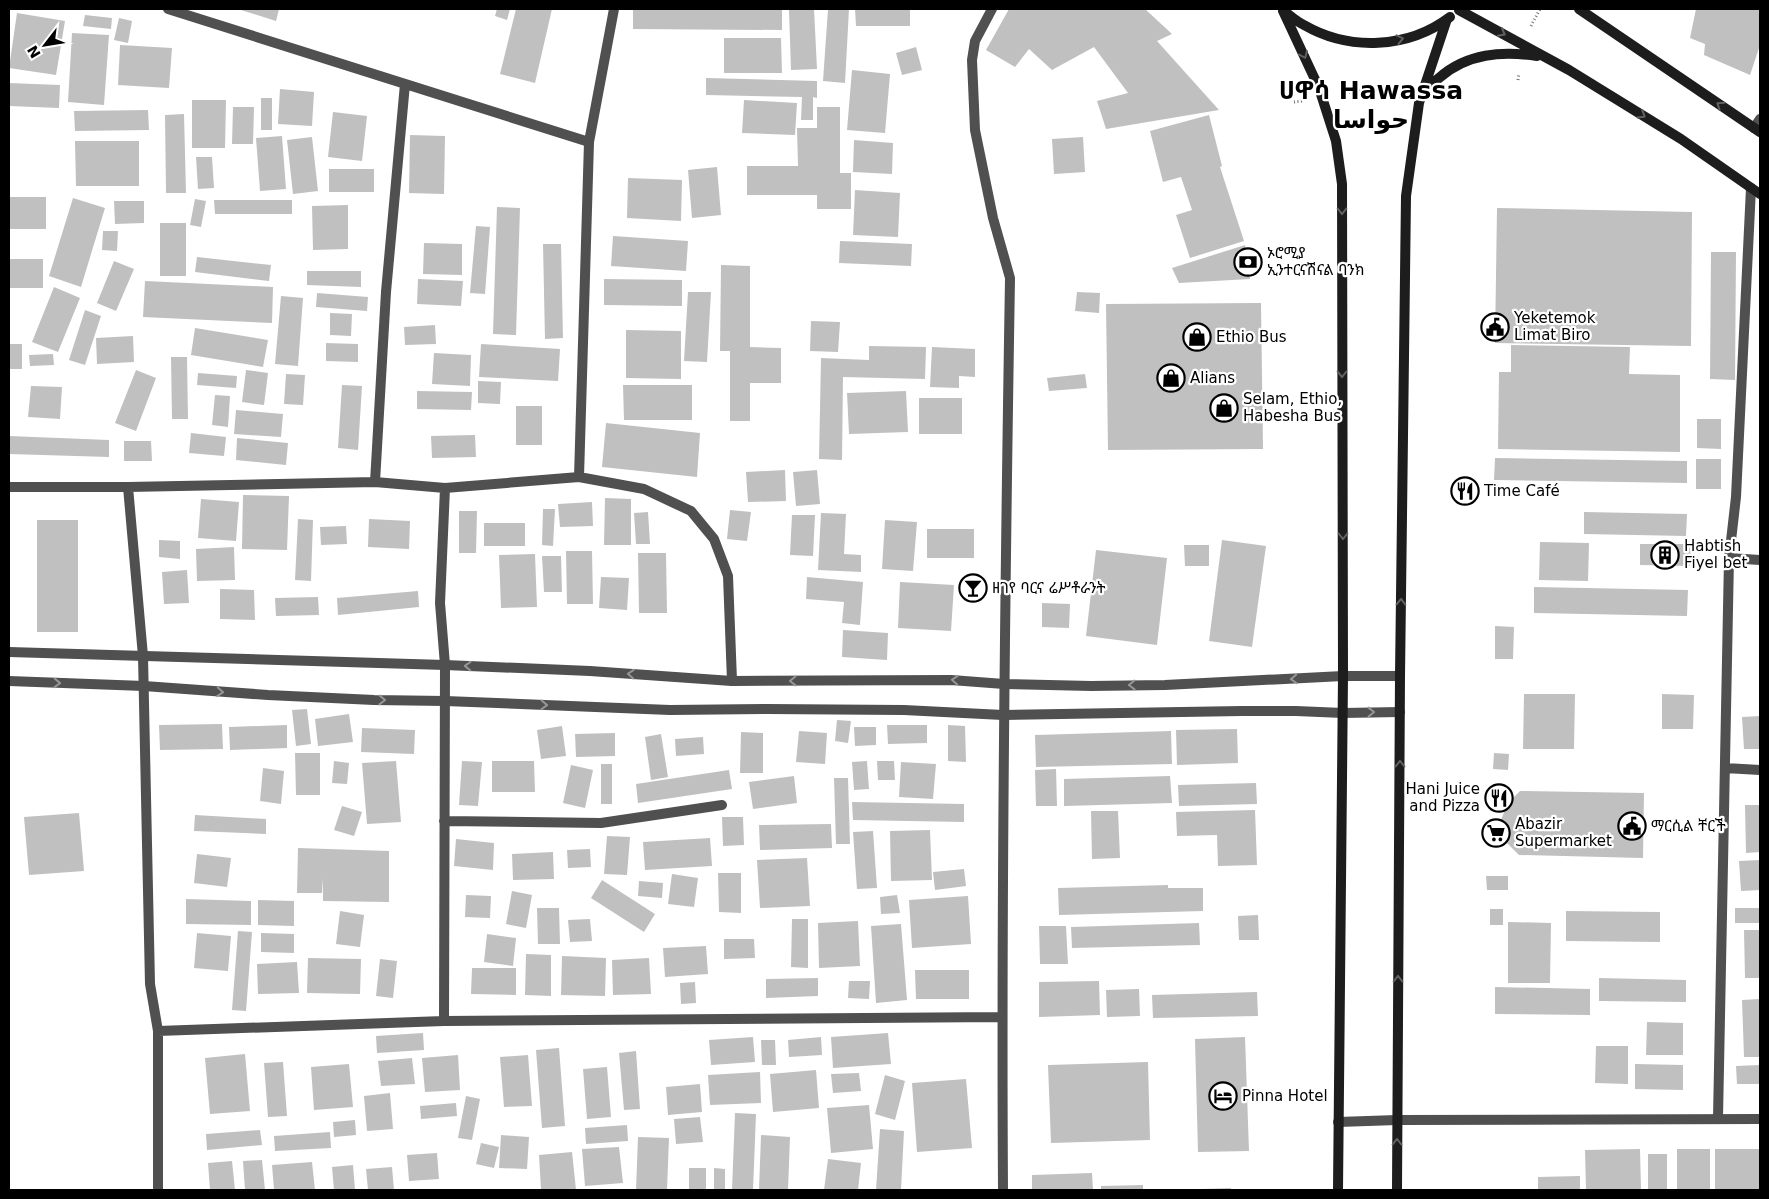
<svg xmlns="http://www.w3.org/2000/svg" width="1769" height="1199" font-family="'DejaVu Sans','Noto Naskh Arabic','Noto Sans Ethiopic',sans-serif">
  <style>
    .building { fill: #c0c0c0 }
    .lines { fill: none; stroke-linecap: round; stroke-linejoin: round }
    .path { stroke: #727272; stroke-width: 3; stroke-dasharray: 1 2.5; stroke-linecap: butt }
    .service { stroke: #505050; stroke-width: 10 }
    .minor { stroke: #505050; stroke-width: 10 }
    .tertiary { stroke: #505050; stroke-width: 10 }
    .secondary { stroke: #1d1d1d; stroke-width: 10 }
    .oneway { stroke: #616161 }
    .oneway2 { stroke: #969696 }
    .labels { text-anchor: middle; stroke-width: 4.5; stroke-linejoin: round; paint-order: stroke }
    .poi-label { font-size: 15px; fill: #000; stroke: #fff; text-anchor: start }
    .town-label { font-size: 25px; font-weight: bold; fill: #000; stroke: #fff }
  </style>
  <rect width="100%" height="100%" fill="#fff"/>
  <path class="building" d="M238,9H279L276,21Z
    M497,9H510L507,20L495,16Z
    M516,9H552L535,83L500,74Z
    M633,9H782V30L633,29Z
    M814,9L817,69L791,70L789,10Z
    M828,9H849L845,83L823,81Z
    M855,9H910V26H856Z
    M1009,9H1145L1172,34L1157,41L1219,110L1106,129L1097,101L1128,93L1094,47L1052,70L1029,49L1015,67L986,50Z
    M1696,9H1760V45L1750,75L1704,55L1705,44L1690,38Z
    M17,13L65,21L56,75L9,68Z
    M85,15L112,18L111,29L83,26Z
    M119,18L132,21L128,43L114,40Z
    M72,33L109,35L104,105L68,102Z
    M724,38H781L782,73H724Z
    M120,45L172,48L169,88L118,85Z
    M916,47L922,70L902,75L896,53Z
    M852,70L890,74L885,133L847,130Z
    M706,78L817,81V98L813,97V120H801L802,97L706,95Z
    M9,83L60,85L59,108L9,106Z
    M280,89L314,92L312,126L278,124Z
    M261,98H272V130H261Z
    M192,100H226L225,148H192Z
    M744,100L797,103L795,135L742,133Z
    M233,107H254L253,144H232Z
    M817,107H840V173H851V209H817V195H747V166H798L797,128H817Z
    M148,110L149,130L75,131L74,111Z
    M333,112L367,116L362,161L328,157Z
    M184,114L186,193H166L165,115Z
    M1209,115L1222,166L1220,167L1244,241L1190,258L1176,215L1192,210L1181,177L1163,182L1150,131Z
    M410,135L445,136L444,194L409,193Z
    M282,136L286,189L260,191L256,138Z
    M312,137L318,191L293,194L287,140Z
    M1083,137L1085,172L1054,174L1052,139Z
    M854,140L893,143L892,174L853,172Z
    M75,141H139V186H76Z
    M196,157H212L214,188L198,189Z
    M717,167L721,215L692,218L688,170Z
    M329,169H374V192H329Z
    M628,178L682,180L681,221L627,218Z
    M855,190L900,193L898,237L853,235Z
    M9,197H46V229H9Z
    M73,198L105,208L81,287L49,276Z
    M195,199L206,201L201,227L190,225Z
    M214,200H292V214H215Z
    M114,201H144V223L115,224Z
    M348,205V249L313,250L312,206Z
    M497,207L520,208L516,335L493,334Z
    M1497,208L1692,212L1691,346L1495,343Z
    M160,223H186V276H160Z
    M476,226L490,227L485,294L470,293Z
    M103,231H118L117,251L102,250Z
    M613,236L688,241L686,271L611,266Z
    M840,241L912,244L911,266L839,263Z
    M424,243L462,244V275L423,274Z
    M543,244H561L563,338L545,339Z
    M1245,245L1250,279L1179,283L1172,268Z
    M1711,252H1736L1735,380L1710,379Z
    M197,257L271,265L269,281L195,272Z
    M9,259H43V288H9Z
    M114,261L134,269L116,311L97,303Z
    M721,265L750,266V347L781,348V383H750V421H730V351H720Z
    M307,271H361V287L307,285Z
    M418,279L463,281L461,306L417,304Z
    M604,279L682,280V306L604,305Z
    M145,281L273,287L272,323L143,317Z
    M54,287L80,298L58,352L32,342Z
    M688,292H711L707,362L684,361Z
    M1077,292L1100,293L1099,313L1075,311Z
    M317,293L368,297L367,311L316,307Z
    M281,296L303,298L298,366L275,364Z
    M1261,303L1263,449L1108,450L1106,304Z
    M85,310L101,316L85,365L69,360Z
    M330,313L352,314L351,336L330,335Z
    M811,321L840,322L838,352L810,351Z
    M435,325L436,344L405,345L404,327Z
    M195,328L268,340L263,367L191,355Z
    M626,330L681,331V379L626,378Z
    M133,336L134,362L97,364L96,338Z
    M326,343L358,344V362L326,361Z
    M9,344H22V369H9Z
    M481,344L560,349L558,381L479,377Z
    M1511,345L1630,347L1629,374L1680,375V452L1498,449L1499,372H1511Z
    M869,346L926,347L925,379L843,377L842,460L819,459L821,358L869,360Z
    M932,347L975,349V377L959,376V388L930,387Z
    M434,353L471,355L470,386L432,384Z
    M53,354L54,365L30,366L29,355Z
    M171,357H187L188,419H172Z
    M136,370L156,378L136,431L115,423Z
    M246,370L268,373L264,405L242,402Z
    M198,373L237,376L236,388L197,385Z
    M286,374L305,375L303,405L284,404Z
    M1085,374L1087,388L1049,391L1047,378Z
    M478,381L501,382L500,404L478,403Z
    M342,385L362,386L358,450L338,448Z
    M623,385H692V420H624Z
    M31,386L62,387L60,419L28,417Z
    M417,391L472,392L471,410L417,409Z
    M906,391L908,432L849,434L847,393Z
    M215,395L230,396L228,427L212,425Z
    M919,398H962V434H919Z
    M516,406H542V445H516Z
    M236,410L283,414L281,437L234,434Z
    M1697,419H1721V449L1697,448Z
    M606,423L700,433L697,477L602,467Z
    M191,433L226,437L224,456L189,453Z
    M475,435L476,457L432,458L431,436Z
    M9,436L109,440V457L9,454Z
    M237,438L288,443L286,465L236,460Z
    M124,441H151L152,461H124Z
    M1495,458L1687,461V483L1494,480Z
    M1696,459H1721V489H1696Z
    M785,470L786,501L748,502L746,472Z
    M817,470L820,504L796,506L793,472Z
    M243,495L289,496L287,550L242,549Z
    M605,498L631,499V545H604Z
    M201,499L239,502L236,541L198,538Z
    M592,502L593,526L560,527L558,504Z
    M543,509H555L553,546L542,545Z
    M730,510L751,512L747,541L727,539Z
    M459,511H477L476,553H459Z
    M648,512L650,544H636L634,513Z
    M1584,512L1687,514L1686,536L1584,534Z
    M821,513L846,514L844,554L861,555V572L818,570Z
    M792,515H815L813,556L790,555Z
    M298,519L313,520L311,581L295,580Z
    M369,519L410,521L409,549L368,547Z
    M37,520H78V632H37Z
    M885,520L917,522L913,571L882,569Z
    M484,523H525V546H484Z
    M346,526L347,544L321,545L320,527Z
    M927,529H974V558H927Z
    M159,540L180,541V559L159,557Z
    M1222,540L1266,546L1252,647L1209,641Z
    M1540,542L1589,543L1588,581L1539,580Z
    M1640,544H1691L1690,566L1640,565Z
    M1184,545H1209V566H1185Z
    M234,547L235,580L197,581L196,549Z
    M1096,550L1167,558L1157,645L1086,636Z
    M566,551H592L593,604H567Z
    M638,553H666L667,613H639Z
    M535,554L537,607L501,608L499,555Z
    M542,556H561L562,592H544Z
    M187,570L189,603L164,604L162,572Z
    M601,577L629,578L627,610L599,608Z
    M807,577L863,582L860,625L842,623L844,602L806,599Z
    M900,582L954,585L951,631L898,628Z
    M1534,587L1688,590L1687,616L1534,613Z
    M220,589L254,590L255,620L220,619Z
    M418,591L419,607L338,615L337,598Z
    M318,597L319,615L276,616L275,598Z
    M1042,603L1070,604L1069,628L1042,627Z
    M1495,626L1514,627L1513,659H1495Z
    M843,630L888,633L887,660L842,657Z
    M1524,694H1575L1574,749H1523Z
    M1662,694L1694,695L1693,729H1662Z
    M307,709L311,744L296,746L292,710Z
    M349,714L353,742L318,746L315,719Z
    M1760,716V749H1744L1742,717Z
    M837,720L851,721L848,743L835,741Z
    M222,724L223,749L160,750L159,725Z
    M287,725V748L230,750L229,727Z
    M887,725H927V743L888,744Z
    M948,725L965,726L966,762L948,761Z
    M562,726L566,756L541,759L537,730Z
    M854,727H876V745L855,746Z
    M362,728L415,730L414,754L361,752Z
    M1237,729L1238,763L1177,765L1176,730Z
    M799,731L827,733L825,764L796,762Z
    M1171,731L1172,764L1036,767L1035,735Z
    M741,732L763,733V773H740Z
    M615,733V756L576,757L575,734Z
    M661,734L668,777L651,780L645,737Z
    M703,737L704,754L676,756L675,739Z
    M295,753H320V795H296Z
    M1494,753L1509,754L1508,770L1493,769Z
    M334,761L349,763L347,784L332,783Z
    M396,761L401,822L367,824L362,763Z
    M462,761L482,762L478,806L459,805Z
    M492,761H534L535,792H492Z
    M867,761L869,789L854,790L852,762Z
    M877,761H894L895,780H878Z
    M901,762L936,764L933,799L899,797Z
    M601,764H612V804H601Z
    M571,765L593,770L585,808L563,803Z
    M263,768L284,771L281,804L260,801Z
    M1056,769L1057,806H1036L1035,770Z
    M729,770L732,789L638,803L636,784Z
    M794,776L797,803L753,809L749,782Z
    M1170,776L1172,803L1064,806V779Z
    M834,778H848L850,844H836Z
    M1256,783L1257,804L1179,806L1178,785Z
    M1520,791L1644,793L1643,858L1519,855L1506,842L1500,823L1507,804Z
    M852,802L964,804V822L853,820Z
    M1745,805H1760V852L1746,853Z
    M342,806L362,812L354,836L334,830Z
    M1255,810L1257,865L1218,866L1217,835L1177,836L1176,812Z
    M1091,811H1118L1120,858L1092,859Z
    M79,813L84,871L29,875L24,817Z
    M195,815L266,819V834L194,831Z
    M722,817H743L744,845L723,846Z
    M831,824L832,848L760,850L759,825Z
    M930,830L932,880L891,881L890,831Z
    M873,831L877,888L857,889L853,832Z
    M607,836L630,837L627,875L604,874Z
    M710,838L712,866L645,870L643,842Z
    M456,839L494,843L493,870L454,866Z
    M298,848L389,851V902L323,901V878L322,893H297Z
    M590,849L591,867L568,868L567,850Z
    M553,852L554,879L513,880L512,854Z
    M197,854L231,858L227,887L194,883Z
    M807,858L810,906L760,908L757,860Z
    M1760,860V890L1741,891L1739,861Z
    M964,869L966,886L935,890L933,872Z
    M718,873H741V913L719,912Z
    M672,874L698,878L694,907L668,904Z
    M1486,876H1508V890H1487Z
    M602,880L655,914L644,932L591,898Z
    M639,881L663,883L662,898L638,896Z
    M1168,885V888H1203V911L1059,915L1058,888Z
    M512,891L532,895L526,928L506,924Z
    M466,895L491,896L490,918L465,917Z
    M897,895L900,913L881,914L880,897Z
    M968,896L971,944L912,948L909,900Z
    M186,899L251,901V925L186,924Z
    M258,900L294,901V926L258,925Z
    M537,908H559L560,944H538Z
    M1735,908H1760V923H1735Z
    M1490,909H1503V925H1490Z
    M340,911L364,915L360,947L336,944Z
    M1566,911L1660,912V942L1566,941Z
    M1258,915L1259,940H1239L1238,916Z
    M590,919L592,941L570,942L568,920Z
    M792,919H808V968L791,967Z
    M858,921L860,966L819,968L818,923Z
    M1508,922L1551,923L1550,983H1508Z
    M1199,923L1200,945L1072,948L1071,927Z
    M901,924L907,1000L876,1003L871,926Z
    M1039,926H1066L1068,964H1040Z
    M1744,930H1760V978H1745Z
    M238,931L252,932L246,1011L232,1010Z
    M197,933L231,936L228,971L194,968Z
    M261,933L294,934V953L261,952Z
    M487,934L516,938L513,966L484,962Z
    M724,939H754L755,958L724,959Z
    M706,946L708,974L665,977L663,948Z
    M526,954L551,955V996L525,995Z
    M562,956L606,958L605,996L561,995Z
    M308,958L361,959L360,994L307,993Z
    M649,958L651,994L613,995L612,960Z
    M380,959L397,961L393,998L376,996Z
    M297,962L299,993L258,994L257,964Z
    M472,968H516V995L471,994Z
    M915,970H969V999H916Z
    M818,978V996L766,998V979Z
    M1599,978L1686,980V1002L1599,1001Z
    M849,981H870L869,999L848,998Z
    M1099,981L1100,1015L1039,1017V982Z
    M695,982L696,1003L681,1004L680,983Z
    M1495,987L1590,989V1015L1495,1014Z
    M1139,989L1140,1016L1107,1017L1106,990Z
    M1257,992L1258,1016L1153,1018L1152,995Z
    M1760,999V1057H1744L1742,1000Z
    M1647,1022L1683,1023V1055H1646Z
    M423,1033L424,1050L377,1053L376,1036Z
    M888,1033L891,1064L833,1068L831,1037Z
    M753,1037L755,1062L711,1065L709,1040Z
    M821,1037L822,1055L789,1057L788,1040Z
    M1245,1037L1249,1151L1198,1152L1195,1039Z
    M761,1040H775L776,1065H762Z
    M1596,1046H1628V1084L1595,1083Z
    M559,1048L565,1126L542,1128L536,1050Z
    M636,1051L640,1109L624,1110L619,1053Z
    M245,1054L250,1111L210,1114L205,1058Z
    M458,1055L460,1090L425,1092L422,1058Z
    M528,1055L532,1106L504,1107L500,1057Z
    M412,1058L415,1084L381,1086L378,1061Z
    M283,1062L287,1116L268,1117L264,1063Z
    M1148,1062L1150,1140L1051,1143L1048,1065Z
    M349,1064L353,1107L314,1110L311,1067Z
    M1635,1064L1683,1065V1090L1635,1089Z
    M1760,1065V1084H1737L1736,1066Z
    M607,1067L611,1117L587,1119L583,1069Z
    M816,1070L819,1108L773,1112L770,1074Z
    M760,1072L761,1103L710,1105L708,1075Z
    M859,1073L861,1091L833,1093L831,1074Z
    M885,1075L905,1081L895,1120L875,1114Z
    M966,1079L972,1148L917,1152L912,1083Z
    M700,1084L702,1112L668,1115L666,1087Z
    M390,1093L393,1129L367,1131L364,1096Z
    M466,1096L480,1099L472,1140L458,1138Z
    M456,1103L457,1116L421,1119L420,1106Z
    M869,1105L873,1149L831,1153L827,1108Z
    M735,1113L756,1114L753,1190H732Z
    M700,1117L703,1142L676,1144L674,1119Z
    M355,1120L356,1135L334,1137L333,1122Z
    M627,1125L628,1141L586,1144L585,1128Z
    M880,1129L904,1131L901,1190H876Z
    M260,1130L262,1145L207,1150L206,1134Z
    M330,1132L331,1148L275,1151L274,1136Z
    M501,1135L529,1137L527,1169L499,1168Z
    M761,1135L790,1137L788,1190H759Z
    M638,1137L669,1138L667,1190H636Z
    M481,1143L499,1147L494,1168L476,1164Z
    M619,1147L623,1183L585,1186L582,1149Z
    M1640,1149L1641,1190H1586L1585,1150Z
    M1677,1149H1710V1190H1677Z
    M1715,1149H1760V1190H1715Z
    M572,1152L576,1190H541L539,1155Z
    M437,1153L439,1179L409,1181L407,1155Z
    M1648,1154H1667V1190H1648Z
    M828,1159L861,1163L858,1190H824Z
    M262,1160L265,1190H245L243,1161Z
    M232,1161L235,1190H210L208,1163Z
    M312,1162L315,1190H274L272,1165Z
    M353,1165L355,1190H334L332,1167Z
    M392,1167L394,1190H368L366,1169Z
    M689,1168H706V1190H689Z
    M714,1168L725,1169V1190H714Z
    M1092,1173L1093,1190H1032V1175Z
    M1580,1176V1190H1538V1177Z
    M1143,1185V1190H1101V1186Z
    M1231,1188V1190H1201V1189Z"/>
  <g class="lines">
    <path class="path" d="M1531,26L1540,9
      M1518,80L1519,73
      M1342,94L1370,88L1401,97
      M1294,102L1303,101"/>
    <path class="service" d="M1754,128L1760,119"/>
    <path class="minor" d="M168,9L589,142
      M992,9L975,41L972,60L975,130L993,218L1010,278C1005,582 1001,886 1003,1190
      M579,477L589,142L614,9
      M375,482L386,292L405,84
      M9,487H128L375,482L445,488L579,477L644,489L691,511L714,539L728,576L732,681
      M128,487L143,656L150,984L158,1031V1190
      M1729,558L1760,560
      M1725,768L1760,770
      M444,821L601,823L722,805
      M444,1021L445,665L440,603L445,488
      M158,1031L444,1021L1002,1017
      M1718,1118L1729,558L1736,497L1751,188
      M1338,1122L1397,1120L1760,1119"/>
    <path class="tertiary" d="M9,652L445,665L590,671L732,681L951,680L1004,684L1091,686L1165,685L1343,676H1400
      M9,681L144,686L268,695L374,700L445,701L670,710L767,709L904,710L1003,715L1242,711H1296L1343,713L1400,712"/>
    <path class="secondary" d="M1579,9L1760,132
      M1459,10L1569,70L1681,139L1760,194
      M1283,11L1319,88L1336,141L1342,184L1343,676L1338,1190
      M1285,12C1291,16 1297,22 1304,25C1349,51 1408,49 1450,17
      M1424,96C1429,90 1433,82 1439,78C1467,53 1502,51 1537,56
      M1397,1190L1400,676L1406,196L1419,103L1447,19"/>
  </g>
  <defs><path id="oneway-chevron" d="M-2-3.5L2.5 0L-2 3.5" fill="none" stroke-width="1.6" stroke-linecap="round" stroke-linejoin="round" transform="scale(1.25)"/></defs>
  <g class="oneway">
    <use href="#oneway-chevron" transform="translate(1502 33) rotate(28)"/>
    <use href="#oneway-chevron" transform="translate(1400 39) rotate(-13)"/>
    <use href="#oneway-chevron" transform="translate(1304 55) rotate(65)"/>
    <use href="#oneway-chevron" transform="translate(1720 105) rotate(-146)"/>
    <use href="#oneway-chevron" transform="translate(1642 115) rotate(32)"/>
    <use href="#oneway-chevron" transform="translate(1342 211) rotate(90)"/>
    <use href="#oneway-chevron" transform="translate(1342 374) rotate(90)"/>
    <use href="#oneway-chevron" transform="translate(1343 536) rotate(90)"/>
    <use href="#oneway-chevron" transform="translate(1401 602) rotate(-89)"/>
    <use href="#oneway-chevron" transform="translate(1400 764) rotate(-90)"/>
    <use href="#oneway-chevron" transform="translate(1398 979) rotate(-90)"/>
    <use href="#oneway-chevron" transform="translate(1397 1142) rotate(-90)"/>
  </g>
  <g class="oneway2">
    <use href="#oneway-chevron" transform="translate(468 666) rotate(-178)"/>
    <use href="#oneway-chevron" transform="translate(631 674) rotate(-176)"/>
    <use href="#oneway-chevron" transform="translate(1294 679) rotate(177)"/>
    <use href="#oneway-chevron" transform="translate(955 680) rotate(-176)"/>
    <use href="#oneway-chevron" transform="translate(793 681) rotate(179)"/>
    <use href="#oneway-chevron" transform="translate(57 683) rotate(2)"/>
    <use href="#oneway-chevron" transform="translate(1132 685) rotate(179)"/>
    <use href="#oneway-chevron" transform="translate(220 692) rotate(4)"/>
    <use href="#oneway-chevron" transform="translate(382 700) rotate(1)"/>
    <use href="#oneway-chevron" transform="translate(544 705) rotate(2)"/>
    <use href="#oneway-chevron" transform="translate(1371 712) rotate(-1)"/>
  </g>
  <defs>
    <g id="bank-ring" transform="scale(1.4375)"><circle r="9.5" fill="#fff" stroke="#000" stroke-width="1.5"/><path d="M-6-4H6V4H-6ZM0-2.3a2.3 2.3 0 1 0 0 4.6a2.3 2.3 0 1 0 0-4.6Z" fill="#000"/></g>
    <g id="civic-ring" transform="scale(1.4375)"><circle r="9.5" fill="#fff" stroke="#000" stroke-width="1.5"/><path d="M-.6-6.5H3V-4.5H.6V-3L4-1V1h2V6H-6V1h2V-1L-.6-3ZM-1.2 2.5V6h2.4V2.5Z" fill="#000"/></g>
    <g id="shop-ring" transform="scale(1.4375)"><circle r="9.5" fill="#fff" stroke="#000" stroke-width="1.5"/><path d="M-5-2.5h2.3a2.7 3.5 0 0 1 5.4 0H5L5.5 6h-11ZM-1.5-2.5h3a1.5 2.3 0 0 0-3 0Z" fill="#000"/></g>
    <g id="restaurant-ring" transform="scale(1.4375)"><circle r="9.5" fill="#fff" stroke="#000" stroke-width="1.5"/><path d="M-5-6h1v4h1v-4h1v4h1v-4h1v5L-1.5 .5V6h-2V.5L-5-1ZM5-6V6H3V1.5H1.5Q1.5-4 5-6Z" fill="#000"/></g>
    <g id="building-ring" transform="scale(1.4375)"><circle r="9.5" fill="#fff" stroke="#000" stroke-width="1.5"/><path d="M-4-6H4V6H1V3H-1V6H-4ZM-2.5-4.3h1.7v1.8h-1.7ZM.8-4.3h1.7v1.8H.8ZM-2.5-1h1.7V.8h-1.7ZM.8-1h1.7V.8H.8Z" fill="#000"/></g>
    <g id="bar-ring" transform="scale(1.4375)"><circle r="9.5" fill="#fff" stroke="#000" stroke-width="1.5"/><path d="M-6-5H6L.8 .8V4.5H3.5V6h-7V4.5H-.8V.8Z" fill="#000"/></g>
    <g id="supermarket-ring" transform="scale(1.4375)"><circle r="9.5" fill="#fff" stroke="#000" stroke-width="1.5"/><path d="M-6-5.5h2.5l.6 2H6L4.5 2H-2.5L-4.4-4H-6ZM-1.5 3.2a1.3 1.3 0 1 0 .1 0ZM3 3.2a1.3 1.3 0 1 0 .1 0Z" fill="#000"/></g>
    <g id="hotel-ring" transform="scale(1.4375)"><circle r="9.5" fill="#fff" stroke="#000" stroke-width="1.5"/><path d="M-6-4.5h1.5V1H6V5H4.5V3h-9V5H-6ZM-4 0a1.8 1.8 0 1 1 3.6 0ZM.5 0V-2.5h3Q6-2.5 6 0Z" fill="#000"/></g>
  </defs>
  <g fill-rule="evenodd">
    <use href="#bank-ring" x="1248" y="262"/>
    <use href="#civic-ring" x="1495" y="327"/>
    <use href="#shop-ring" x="1197" y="337"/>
    <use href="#shop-ring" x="1171" y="378"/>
    <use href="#shop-ring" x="1224" y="408"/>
    <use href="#restaurant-ring" x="1465" y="491"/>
    <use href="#building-ring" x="1665" y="555"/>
    <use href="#bar-ring" x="973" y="588"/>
    <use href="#restaurant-ring" x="1499" y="798"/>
    <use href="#civic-ring" x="1632" y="826"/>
    <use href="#supermarket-ring" x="1496" y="833"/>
    <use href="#hotel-ring" x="1223" y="1096"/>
  </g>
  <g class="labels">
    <g class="poi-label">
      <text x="1267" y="258">ኦሮሚያ<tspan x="1267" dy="17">ኢንተርናሽናል ባንክ</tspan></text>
      <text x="1514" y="323">Yeketemok<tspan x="1514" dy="17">Limat Biro</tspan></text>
      <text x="1216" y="342">Ethio Bus</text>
      <text x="1190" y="383">Alians</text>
      <text x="1243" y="404">Selam, Ethio,<tspan x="1243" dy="17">Habesha Bus</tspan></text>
      <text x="1484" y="496">Time Café</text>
      <text x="1684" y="551">Habtish<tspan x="1684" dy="17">Fiyel bet</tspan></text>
      <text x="992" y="593">ዘገየ ባርና ሬሥቶራንት</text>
      <text x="1480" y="794" text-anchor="end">Hani Juice<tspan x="1480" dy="17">and Pizza</tspan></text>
      <text x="1515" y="829">Abazir<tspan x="1515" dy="17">Supermarket</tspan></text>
      <text x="1651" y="831">ማርሲል ቸርች</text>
      <text x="1242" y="1101">Pinna Hotel</text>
    </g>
    <g class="town-label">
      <text x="1371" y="99">ሀዋሳ Hawassa<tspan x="1371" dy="29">حواسا</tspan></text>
    </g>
  </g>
  <rect width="1769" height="1199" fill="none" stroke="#000000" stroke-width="20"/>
  <g transform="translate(45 45) rotate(239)" stroke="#ffffff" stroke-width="4" paint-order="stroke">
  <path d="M0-4L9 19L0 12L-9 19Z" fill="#000000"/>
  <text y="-8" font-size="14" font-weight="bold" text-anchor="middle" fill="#000000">N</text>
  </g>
</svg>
